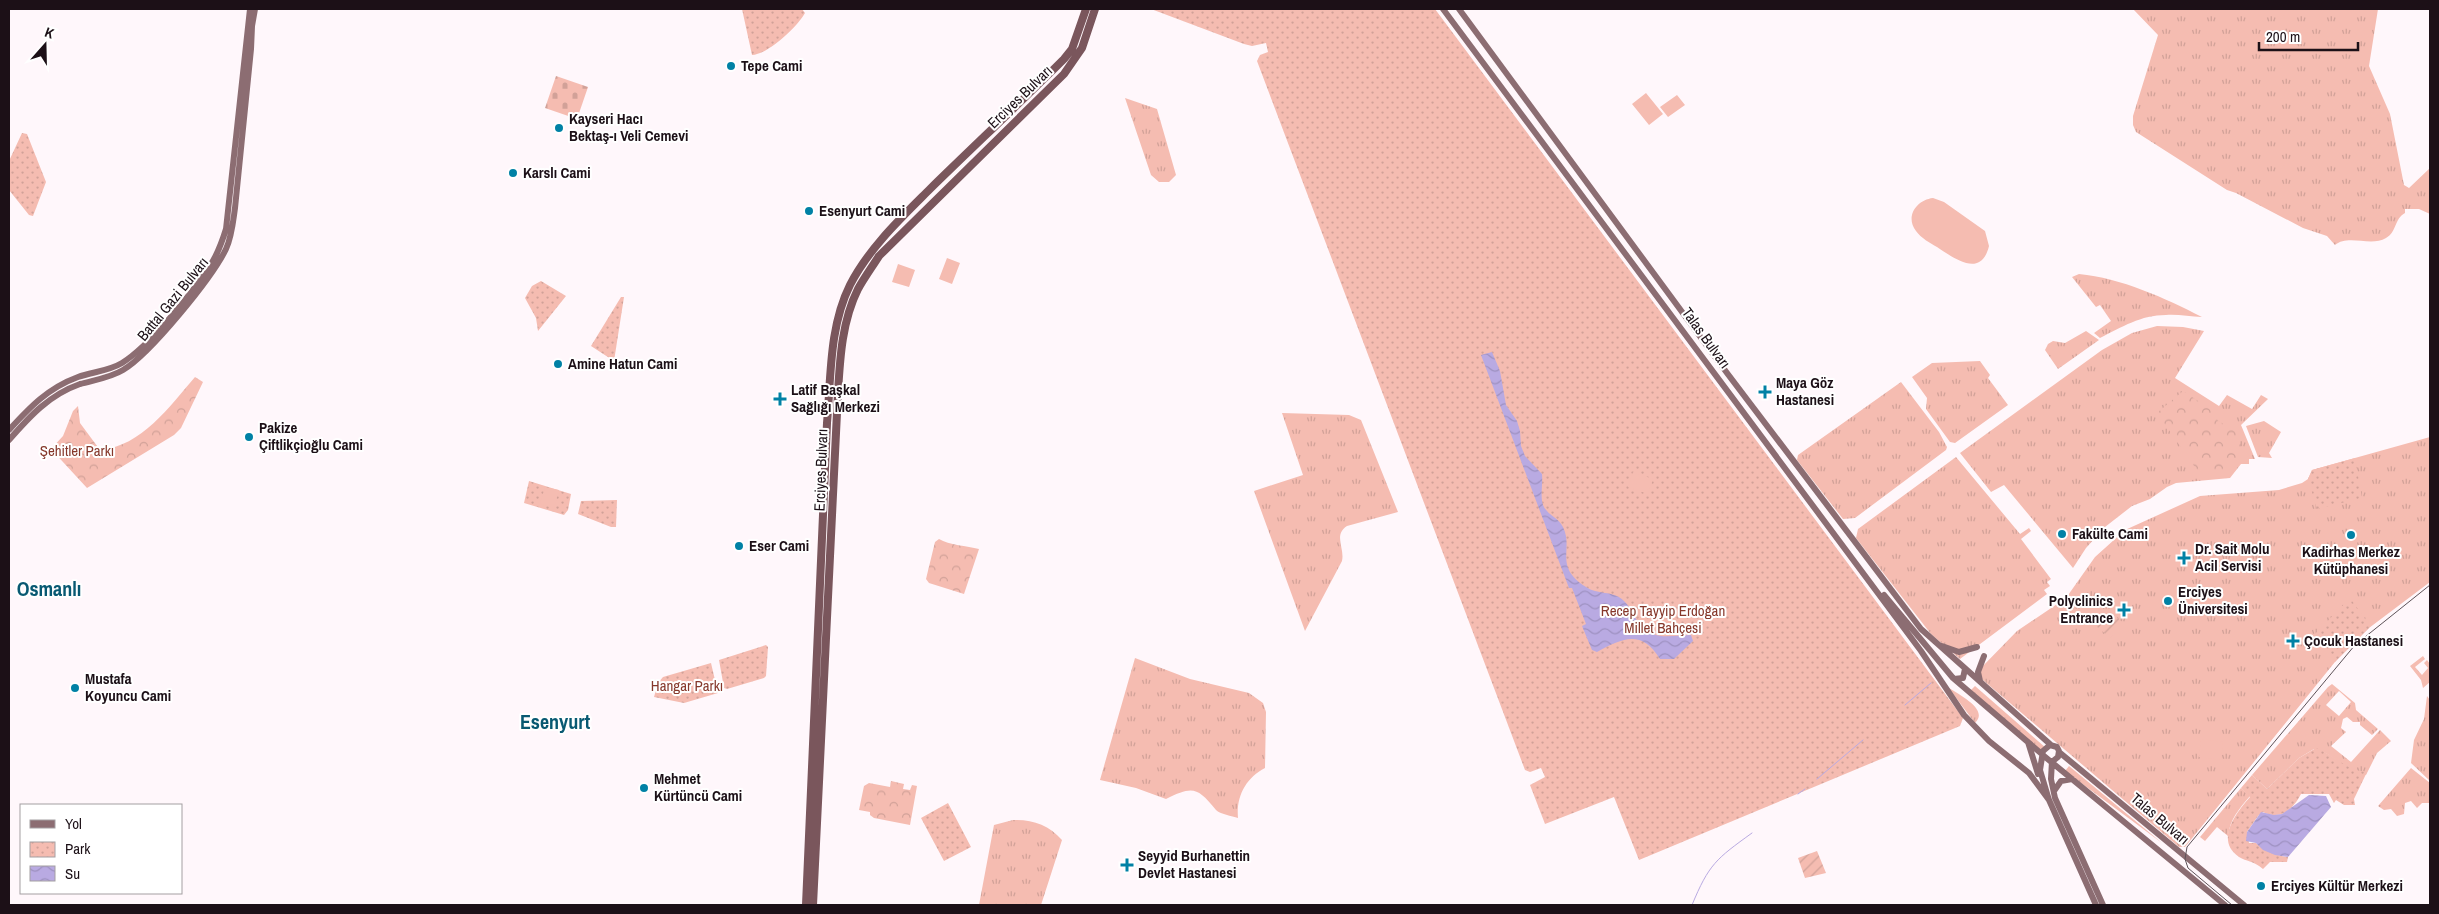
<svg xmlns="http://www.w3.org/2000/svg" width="2439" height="914" font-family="'Archivo Narrow',sans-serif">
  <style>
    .grass { fill: url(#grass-tufts); fill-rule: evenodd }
    .forest { fill: url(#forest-crowns) }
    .cemetery { fill: url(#cemetery-stones) }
    .park { fill: url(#park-dots) }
    .garden { fill: url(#garden-furrows) }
    .pitch { fill: #f5bcb1 }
    .water { fill: url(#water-waves) }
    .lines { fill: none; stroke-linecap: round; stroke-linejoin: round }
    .stream { stroke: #b9aae2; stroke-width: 1 }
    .major { stroke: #8c6d72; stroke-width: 6 }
    .highway { stroke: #7a565c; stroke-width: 8 }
    .tram { stroke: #5d5258; stroke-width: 1 }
    .poi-dot { fill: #0081a5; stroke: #fff; stroke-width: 2 }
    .labels { text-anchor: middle; stroke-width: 4; stroke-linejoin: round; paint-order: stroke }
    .poi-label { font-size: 15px; font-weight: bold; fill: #1c1017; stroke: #fff; text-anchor: start }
    .street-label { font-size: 15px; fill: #1c1017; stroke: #fff }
    .park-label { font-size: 15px; fill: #86382b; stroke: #fff }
    .district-label { font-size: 20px; font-weight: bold; fill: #085972; stroke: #fff }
  </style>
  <defs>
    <pattern id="grass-tufts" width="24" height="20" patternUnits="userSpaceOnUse" patternTransform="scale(1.25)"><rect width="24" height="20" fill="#f5bcb1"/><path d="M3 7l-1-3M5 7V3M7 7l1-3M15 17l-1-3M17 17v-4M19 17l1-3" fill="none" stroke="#d1a198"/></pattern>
    <pattern id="forest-crowns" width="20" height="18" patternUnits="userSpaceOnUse" patternTransform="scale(1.25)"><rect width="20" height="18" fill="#f5bcb1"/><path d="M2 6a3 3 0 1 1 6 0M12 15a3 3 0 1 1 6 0" fill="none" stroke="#d1a198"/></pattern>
    <pattern id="cemetery-stones" width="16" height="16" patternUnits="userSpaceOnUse" patternTransform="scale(1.25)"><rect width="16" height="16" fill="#f5bcb1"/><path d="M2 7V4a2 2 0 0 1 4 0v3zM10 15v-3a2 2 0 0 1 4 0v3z" fill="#d1a198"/></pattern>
    <pattern id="park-dots" width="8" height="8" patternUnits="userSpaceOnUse" patternTransform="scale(1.25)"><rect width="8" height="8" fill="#f5bcb1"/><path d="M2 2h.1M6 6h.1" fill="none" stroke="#d1a198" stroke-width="1.8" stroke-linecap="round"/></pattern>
    <pattern id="garden-furrows" width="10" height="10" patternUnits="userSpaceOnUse" patternTransform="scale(1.25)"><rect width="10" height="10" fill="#f5bcb1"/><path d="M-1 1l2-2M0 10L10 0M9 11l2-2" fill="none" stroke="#d1a198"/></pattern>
    <pattern id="water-waves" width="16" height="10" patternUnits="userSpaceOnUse" patternTransform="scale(1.25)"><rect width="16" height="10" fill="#b9aae2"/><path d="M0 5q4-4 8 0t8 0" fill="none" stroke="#9e91c1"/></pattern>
  </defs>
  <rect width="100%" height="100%" fill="#fff7fb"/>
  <path class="grass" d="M2133,9H2378L2369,66L2390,114L2404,185L2409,188L2430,168V214L2419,209H2405V213C2394,219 2397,232 2386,238C2371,247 2348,234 2335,245L2327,236L2303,228L2236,193L2227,190L2136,132L2133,125V116L2158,35Z
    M1125,98L1157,109L1176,175L1169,182H1159L1151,175Z
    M2079,274C2121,278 2165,298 2202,317C2190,317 2178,314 2166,315C2141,315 2122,327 2100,338L2094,333L2111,321L2100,305L2096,307L2072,277Z
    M2157,326L2183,327L2204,331L2175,378L2219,406L2227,395L2252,409L2261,395L2268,399L2241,425L2255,459H2249V464H2241L2230,478L2176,483L2167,487L2150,499L2132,506L2105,527L2086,548L2073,568L2004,485L1991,492L1960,453L2102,350L2132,333Z
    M2086,331L2099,340L2058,369L2045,350L2048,344L2053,341L2065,343Z
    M1980,361L1990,375L1988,378L2008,405L1955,443L1950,442L1926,409L1927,398L1912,377L1932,363Z
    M1901,382L1939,432L1947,447L1946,450L1855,518L1843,519L1797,460L1798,455Z
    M1282,413L1349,415L1361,420L1398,512L1347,526C1333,535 1345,548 1342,561L1305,631L1254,491L1303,475Z
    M2264,421L2281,432L2269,453L2272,458L2258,457L2246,426Z
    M2430,437V582L2369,628L2339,657L2185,847H2179L1977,675L1979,670L2017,631L2066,598L2095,557L2125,530L2200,496L2279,490L2302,483L2308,479L2312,470Z
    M1956,457L2020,534L2029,528L2031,531L2021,539L2051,579L2047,582L2050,586L2044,590L2047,594L1960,659L1931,634L1856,538L1858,529Z
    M2423,656L2425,659L2415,667L2422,675L2428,668L2424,663L2427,660L2430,664V682L2423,688L2421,680L2410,666Z
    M1135,658L1190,679L1249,693L1263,703L1266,712L1265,768C1246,778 1236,796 1238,818C1232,816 1220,814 1216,810C1197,787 1193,786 1166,799L1136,788L1100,780Z
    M2332,684L2355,703L2356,710L2378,729L2372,735L2360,725V722H2353L2347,717L2343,719L2341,728L2346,732L2331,746L2351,762L2380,730L2391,741L2377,753L2366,775C2344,773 2335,753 2314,749L2299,758L2267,789L2252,775L2328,687ZM2339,691L2351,702L2339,716L2326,705Z
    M1975,686L2046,748L2042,753L1971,690Z
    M1948,687C1957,694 1990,709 1975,723Z
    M2427,696L2430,700V781L2411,763L2414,740L2424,719Z
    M2069,766L2162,843L2065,771Z
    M2411,768L2430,783V803H2422L2417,808L2411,801L2405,803L2404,814L2397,816L2391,809L2384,810L2378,806Z
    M2241,788L2250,796C2239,809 2230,819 2228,836L2217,827L2205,841L2200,837Z
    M1013,820C1032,819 1049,825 1062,840L1041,905H979L994,825Z"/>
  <path class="forest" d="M195,377L203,382L181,428L174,435L87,488L51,449L63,436L73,411L78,406L80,423L100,450C142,446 169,407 195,377Z
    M2183,391L2219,415L2217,420L2236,432L2243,451L2225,472L2199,473L2157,413Z
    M939,539C949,545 967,546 979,549L964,594L929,583L926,579L935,542Z
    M891,781L904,784L903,789L910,790L912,785L917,786L910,825L874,818L870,815V812L859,810L864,786L869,783L890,787Z"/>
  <path class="cemetery" d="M556,76L588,87L577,119L545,108Z"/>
  <path class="park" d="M742,9H802L805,13C797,27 769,54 752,55Z
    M1151,9H1435L1963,718L1960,726L1639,860L1614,797L1545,824L1530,785L1545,777L1541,768L1530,772L1525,770L1257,61L1260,55L1268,52L1266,43L1252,46L1244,44Z
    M22,133L27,134L46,182L33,216L29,215L9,190V161Z
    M541,281L566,296L538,331L536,318L525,298L532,286Z
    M621,297H624L614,361L591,346Z
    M2355,458L2362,498L2317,509L2308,479L2312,470Z
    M529,481L571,494L568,510L564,515L524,503Z
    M617,500L616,527H611L578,514L581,501Z
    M2350,598L2368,623L2369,628L2335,662L2327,654L2328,649L2314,635Z
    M766,645L768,647L766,676L764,678L727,689L724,688L719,660Z
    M711,663L718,693L684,703L654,697L658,683L663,677Z
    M2316,748C2336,756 2345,770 2367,772L2354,799L2355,805H2344L2336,800L2334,803L2329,794H2301C2293,809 2281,821 2263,812L2258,816L2247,832L2249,843H2256C2267,851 2273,855 2288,857L2287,862H2270L2263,869C2252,860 2247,862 2239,857C2214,840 2237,812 2250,797L2241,788L2252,775L2267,789L2299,758Z
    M948,803L971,847L944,861L921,818Z"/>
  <path class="garden" d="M2108,610L2123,623L2110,638L2095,625Z
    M1817,851L1826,873L1805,878L1798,858Z"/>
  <path class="pitch" d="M1646,93L1663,114L1649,125L1632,104Z
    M1677,95L1685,105L1668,117L1660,107Z
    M1933,198L1944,202L1985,231L1989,246C1981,279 1954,258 1937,247C1930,243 1921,238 1916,231C1905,217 1916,200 1933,198Z
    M947,258L960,263L952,284L939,279Z
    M898,264L915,270L909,287L892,282Z
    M1633,472L1653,479L1648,494L1628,487Z
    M545,487L559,490L554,508L540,504Z
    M2201,739L2223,742L2221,760L2199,757Z"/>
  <path class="water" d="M1492,352L1500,371L1506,405L1517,421L1520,431L1521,446L1525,456L1542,474C1543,484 1540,496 1543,505C1547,515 1558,517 1563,527C1574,549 1553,566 1586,587C1597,595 1613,590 1624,601C1631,607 1633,616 1639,623C1654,642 1671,635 1691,635L1693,641L1674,659H1660C1642,630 1624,637 1597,652L1592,650L1582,626L1586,624L1572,588H1569L1481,355Z
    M2309,795L2326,796L2331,807L2288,857L2275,855L2263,850L2256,843L2246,841L2247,832L2261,812L2274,815L2282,814Z"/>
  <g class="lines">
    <path class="stream" d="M1905,705L1931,683
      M1817,779L1863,740
      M1798,794L1805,789
      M1692,905C1709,864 1716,859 1752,833"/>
    <path class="major" d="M1443,9L1921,651L1964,715L1989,741L2029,773L2049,800
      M1459,9L1727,373L1921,629L2051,745
      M9,430C30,407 48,388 78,377C92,372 109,371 122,363C149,346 191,295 209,267C217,256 222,242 226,229L250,9
      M9,440C30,416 49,395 80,384C94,380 110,378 123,370C150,354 212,278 226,249C232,236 233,222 235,208L251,49L252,26L255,9
      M1884,595L1953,678L2043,755
      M1942,646L1959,652L1977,647
      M1954,679L1963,678L1965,669
      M1980,681L1978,672L1984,656
      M2028,742L2038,774
      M2059,752L2244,905
      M2044,756L2225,905
      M2052,761L2051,779L2055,798L2103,905
      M2053,761L2058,757L2059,751L2057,747L2050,745L2043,751L2040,770L2049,800L2096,905
      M2054,791L2061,781L2072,779"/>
    <path class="highway" d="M806,905L827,423C831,378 829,327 850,285C869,248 901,218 930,189C975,145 1020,103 1064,59L1072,49L1086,9
      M813,905L838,392C840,358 842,321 858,289C864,278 872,267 879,256L1064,74L1082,48L1095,9"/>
    <path class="tram" d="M2232,905L2188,868L2185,859L2187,847L2355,645L2430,585"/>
  </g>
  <g class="poi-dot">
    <circle cx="731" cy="66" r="5"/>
    <circle cx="559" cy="128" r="5"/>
    <circle cx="513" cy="173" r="5"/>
    <circle cx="809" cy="211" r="5"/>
    <circle cx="558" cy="364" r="5"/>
    <path d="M1762.5 384.5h5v5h5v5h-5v5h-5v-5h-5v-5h5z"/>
    <path d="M777.5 391.5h5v5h5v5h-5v5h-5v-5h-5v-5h5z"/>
    <circle cx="249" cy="437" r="5"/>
    <circle cx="2062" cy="534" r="5"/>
    <circle cx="2351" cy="535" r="5"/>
    <circle cx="739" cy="546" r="5"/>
    <path d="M2181.5 550.5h5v5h5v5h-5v5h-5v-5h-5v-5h5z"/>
    <circle cx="2168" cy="601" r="5"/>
    <path d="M2121.5 602.5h5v5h5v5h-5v5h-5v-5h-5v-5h5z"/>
    <path d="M2290.5 633.5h5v5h5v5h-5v5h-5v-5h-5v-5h5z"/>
    <circle cx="75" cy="688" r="5"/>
    <circle cx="644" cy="788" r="5"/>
    <path d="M1124.5 857.5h5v5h5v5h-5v5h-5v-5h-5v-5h5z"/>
    <circle cx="2261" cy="886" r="5"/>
  </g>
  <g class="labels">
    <g class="poi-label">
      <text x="741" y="71">Tepe Cami</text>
      <text x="569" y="124">Kayseri Hacı<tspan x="569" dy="17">Bektaş-ı Veli Cemevi</tspan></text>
      <text x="523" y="178">Karslı Cami</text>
      <text x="819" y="216">Esenyurt Cami</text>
      <text x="568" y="369">Amine Hatun Cami</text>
      <text x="1776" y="388">Maya Göz<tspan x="1776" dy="17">Hastanesi</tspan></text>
      <text x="791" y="395">Latif Başkal<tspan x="791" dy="17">Sağlığı Merkezi</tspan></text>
      <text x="259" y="433">Pakize<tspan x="259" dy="17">Çiftlikçioğlu Cami</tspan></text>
      <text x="2072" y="539">Fakülte Cami</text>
      <text x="749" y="551">Eser Cami</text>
      <text x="2195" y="554">Dr. Sait Molu<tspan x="2195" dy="17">Acil Servisi</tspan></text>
      <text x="2351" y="557" text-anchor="middle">Kadirhas Merkez<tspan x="2351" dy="17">Kütüphanesi</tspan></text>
      <text x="2178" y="597">Erciyes<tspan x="2178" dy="17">Üniversitesi</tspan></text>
      <text x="2113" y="606" text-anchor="end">Polyclinics<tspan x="2113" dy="17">Entrance</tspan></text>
      <text x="2304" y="646">Çocuk Hastanesi</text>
      <text x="85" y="684">Mustafa<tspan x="85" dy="17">Koyuncu Cami</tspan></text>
      <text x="654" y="784">Mehmet<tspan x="654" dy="17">Kürtüncü Cami</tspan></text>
      <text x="1138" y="861">Seyyid Burhanettin<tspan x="1138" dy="17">Devlet Hastanesi</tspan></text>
      <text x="2271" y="891">Erciyes Kültür Merkezi</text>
    </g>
    <g class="street-label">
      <text transform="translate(1020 97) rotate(-44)" y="5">Erciyes Bulvarı</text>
      <text transform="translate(173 299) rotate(-51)" y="5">Battal Gazi Bulvarı</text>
      <text transform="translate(1706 338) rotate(54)" y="5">Talas Bulvarı</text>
      <text transform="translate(821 470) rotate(-88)" y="5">Erciyes Bulvarı</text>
      <text transform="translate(2160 819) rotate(40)" y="5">Talas Bulvarı</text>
    </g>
    <g class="park-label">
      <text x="77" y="456">Şehitler Parkı</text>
      <text x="1663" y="616">Recep Tayyip Erdoğan<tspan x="1663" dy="17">Millet Bahçesi</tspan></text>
      <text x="687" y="691">Hangar Parkı</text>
    </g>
    <g class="district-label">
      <text x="49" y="596">Osmanlı</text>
      <text x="555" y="729">Esenyurt</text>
    </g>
  </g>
  <rect width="2439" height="914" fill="none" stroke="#1c1017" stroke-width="20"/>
  <rect x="20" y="804" width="162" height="90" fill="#ffffff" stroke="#a49fa2"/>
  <rect x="30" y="820" width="25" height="8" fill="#8c6d72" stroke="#a49fa2"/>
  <text x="65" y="829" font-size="15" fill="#1c1017">Yol</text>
  <rect x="30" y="842" width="25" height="15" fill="url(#park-dots)" stroke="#a49fa2"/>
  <text x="65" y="854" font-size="15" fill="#1c1017">Park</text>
  <rect x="30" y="866" width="25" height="15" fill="url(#water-waves)" stroke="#a49fa2"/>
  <text x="65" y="879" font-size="15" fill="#1c1017">Su</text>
  <g transform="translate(45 45) rotate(20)" stroke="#ffffff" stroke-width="4" paint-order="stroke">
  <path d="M0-4L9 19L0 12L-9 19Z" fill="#1c1017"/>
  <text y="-8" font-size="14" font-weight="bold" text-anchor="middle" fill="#1c1017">K</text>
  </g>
  <path d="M2259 42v8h99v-8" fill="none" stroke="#1c1017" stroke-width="2.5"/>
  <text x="2266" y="42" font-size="15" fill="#1c1017" stroke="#ffffff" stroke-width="4" paint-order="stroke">200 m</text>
</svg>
